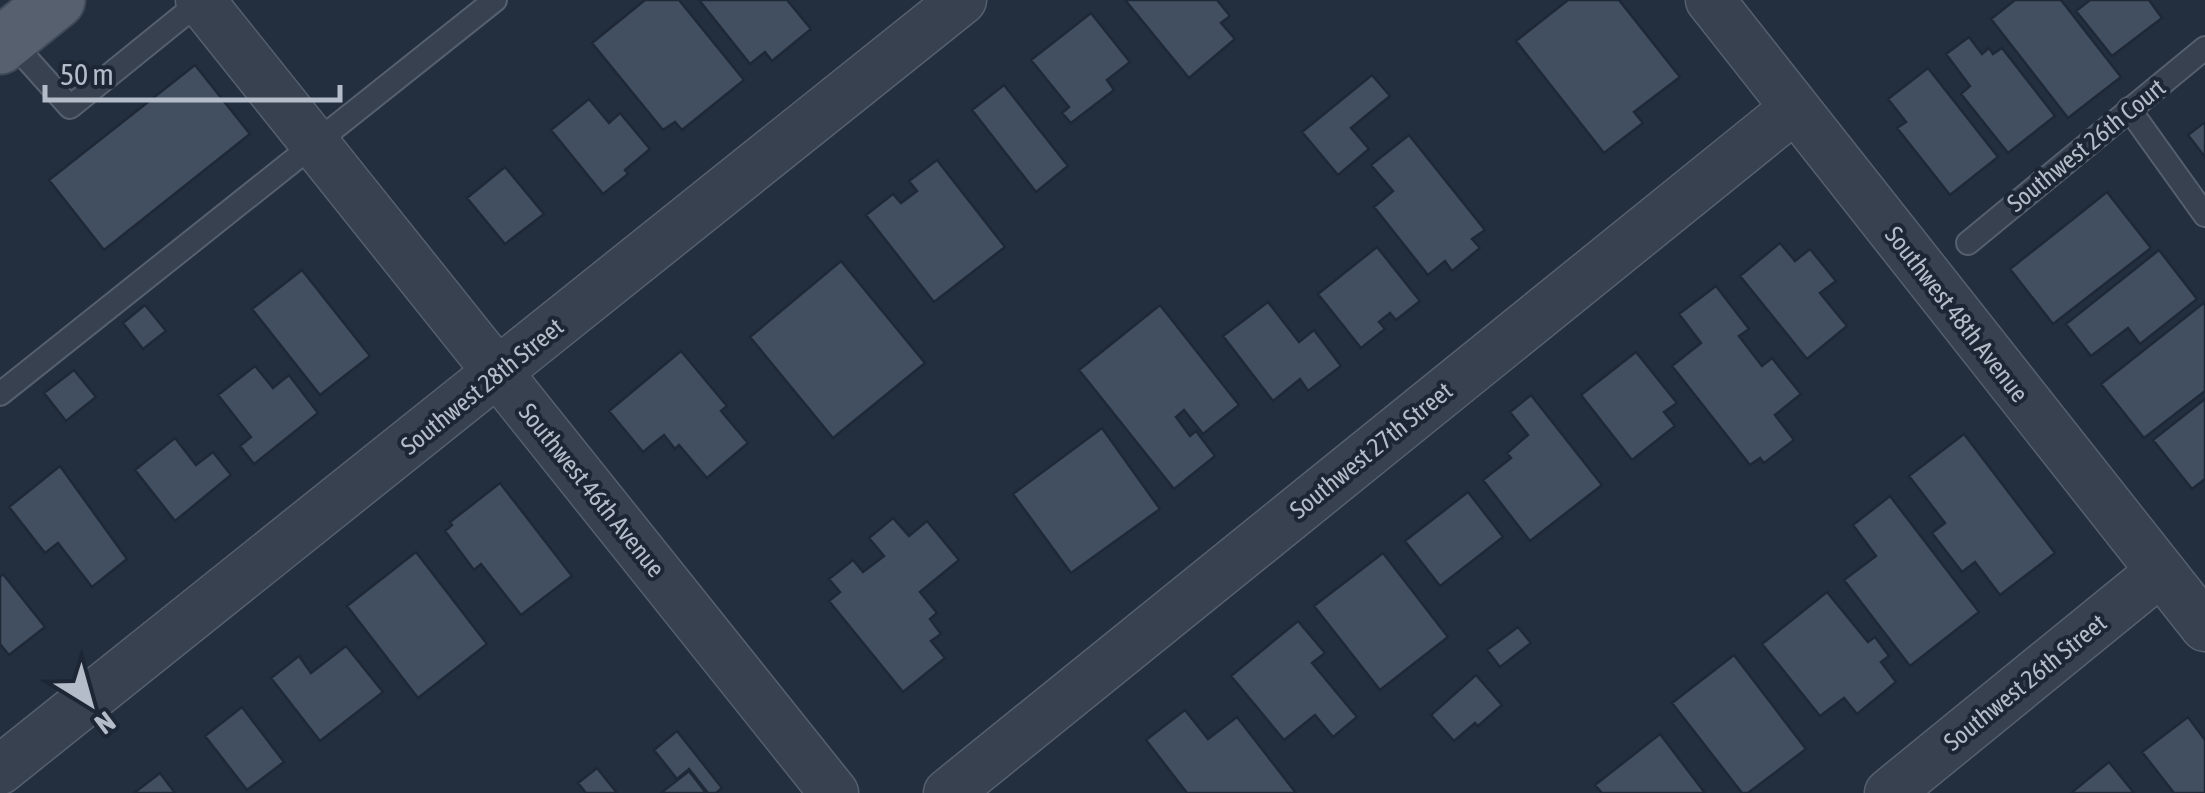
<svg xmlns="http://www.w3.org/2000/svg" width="2205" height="793" font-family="'Asap Condensed',sans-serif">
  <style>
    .building { fill: #424f61; stroke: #1f2836; stroke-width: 2.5 }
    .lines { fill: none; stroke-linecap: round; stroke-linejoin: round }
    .service-casing { stroke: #565f6d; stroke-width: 26 }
    .minor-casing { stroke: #565f6d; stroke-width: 51 }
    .primary-casing { stroke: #414a58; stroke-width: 59 }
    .service { stroke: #38414f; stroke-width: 22 }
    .minor { stroke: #38414f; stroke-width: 48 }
    .primary { stroke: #56606f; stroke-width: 55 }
    .labels { text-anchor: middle; stroke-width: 8; stroke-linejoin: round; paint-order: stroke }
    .street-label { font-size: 25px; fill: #b4bcca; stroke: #1d2634 }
  </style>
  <rect width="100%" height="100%" fill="#232f3f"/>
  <path class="building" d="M645,0H679L744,80L682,130L675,122L663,130L592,43Z
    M699,0H787L811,29L772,61L765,52L750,64Z
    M1125,0H1217L1230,16L1221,23L1235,39L1189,78Z
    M1568,0H1619L1680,77L1634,112L1643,123L1604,153L1516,41Z
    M2015,0H2061L2121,77L2068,118L1991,19Z
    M2090,0H2149L2162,18L2112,56L2076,11Z
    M1091,13L1130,62L1107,80L1114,90L1071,123L1062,113L1069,107L1031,60Z
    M1969,37L1982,54L1989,48L1993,54L2002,48L2055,116L2008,153L1961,94L1970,86L1946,54Z
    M195,65L250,134L104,250L49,180Z
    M1928,68L1998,157L1950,195L1897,128L1906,122L1888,99Z
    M1372,75L1390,96L1351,128L1369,149L1338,175L1302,132Z
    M1004,85L1068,166L1036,192L972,110Z
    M589,99L609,123L620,113L650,149L625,170L628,174L603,194L551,130Z
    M2205,122V157L2188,135Z
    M1409,135L1485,230L1472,239L1480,248L1452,271L1445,261L1428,275L1374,207L1393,191L1371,165Z
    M937,160L1005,247L934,302L866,215L893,194L901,203L917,191L909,181Z
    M505,167L544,214L505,244L467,198Z
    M2107,192L2151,248L2053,324L2010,269Z
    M1780,243L1795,261L1810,249L1836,281L1820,293L1847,326L1807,359L1740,276Z
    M1377,247L1420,301L1396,320L1390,313L1379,322L1385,329L1361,348L1318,294Z
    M2159,250L2197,299L2140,344L2128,328L2091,356L2066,324Z
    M841,261L925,363L833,438L750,337Z
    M302,270L370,356L320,395L252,309Z
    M1716,286L1749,329L1739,336L1762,366L1772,358L1801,394L1775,415L1794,440L1764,463L1760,458L1750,465L1672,366L1701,343L1679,314Z
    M1268,302L1299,342L1314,330L1341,366L1308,391L1300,379L1273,401L1223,336Z
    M2205,302V391L2144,438L2101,384Z
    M145,305L166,331L143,349L123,323Z
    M1160,305L1239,405L1203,434L1184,410L1176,417L1190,436L1196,431L1215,456L1174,489L1079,370Z
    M681,351L727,406L721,411L748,443L707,478L679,445L675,449L664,435L643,452L609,411Z
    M1636,352L1677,403L1664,412L1675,426L1632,460L1581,395Z
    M255,366L273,388L289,375L318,413L254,464L240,446L251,437L218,395Z
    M74,370L96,397L66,421L44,393Z
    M1531,395L1602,485L1530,541L1483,480L1511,458L1507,453L1528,435L1510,412Z
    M2205,399V479L2192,489L2153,440Z
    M1102,428L1160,509L1071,573L1013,494Z
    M1964,434L2055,553L2000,595L1975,562L1962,572L1932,533L1945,523L1909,476Z
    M175,438L196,465L213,452L231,475L175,521L135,470Z
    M60,466L127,559L92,587L58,543L45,553L9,507Z
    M500,483L572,576L521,615L481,564L474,570L445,531L452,525L450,522Z
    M1468,492L1503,537L1440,586L1405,541Z
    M1890,496L1979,612L1910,666L1844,580L1876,556L1853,525Z
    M893,518L909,536L927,521L959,560L920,592L937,613L930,619L941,634L931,641L945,658L903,692L829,601L840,592L829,579L853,560L863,572L884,556L869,538Z
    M416,552L487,644L418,698L347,606Z
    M1383,553L1448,637L1380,690L1314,606Z
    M3,574L45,627L9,655L0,644V577Z
    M1827,592L1868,642L1875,637L1889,656L1881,662L1896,682L1857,714L1844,698L1820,716L1762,644Z
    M1298,621L1325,653L1312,663L1357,717L1333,737L1315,715L1284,740L1231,676Z
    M1518,627L1531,643L1500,667L1487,650Z
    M346,646L383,692L320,741L271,678L299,656L311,673Z
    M1734,655L1806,749L1748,793H1742L1672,703Z
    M1476,675L1502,705L1478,726L1475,723L1454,741L1431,715Z
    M242,707L284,762L247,790L205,736Z
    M1185,710L1208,739L1237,717L1296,793H1187L1146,740Z
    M2188,717L2205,740V793H2174L2142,752Z
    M677,731L722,788L716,793H708L689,769L677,779L654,750Z
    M1660,734L1705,793H1602L1595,785Z
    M2109,762L2134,793H2071Z
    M597,768L617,793H586L578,783Z
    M689,771L706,793H661Z
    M160,773L175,793H134Z"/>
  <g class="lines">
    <g class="service-casing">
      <path id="service" d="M9,39L70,107L201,1
        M2129,109L2205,215
        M1968,243L2205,48
        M0,394L495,0"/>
    </g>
    <g class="minor-casing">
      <path id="minor" d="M200,0L834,793
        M1710,0L2205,627
        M0,770L962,0
        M948,793L1795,108
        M1889,793L2160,572"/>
    </g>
    <g class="primary-casing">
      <path id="primary" d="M0,46L57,0"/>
    </g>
    <use href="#service" class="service"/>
    <use href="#minor" class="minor"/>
    <use href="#primary" class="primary"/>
  </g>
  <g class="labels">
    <g class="street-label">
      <text transform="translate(2086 145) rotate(-39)" y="9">Southwest 26th Court</text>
      <text transform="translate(1957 314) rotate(52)" y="9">Southwest 48th Avenue</text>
      <text transform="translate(482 386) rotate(-39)" y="9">Southwest 28th Street</text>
      <text transform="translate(1371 450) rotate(-39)" y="9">Southwest 27th Street</text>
      <text transform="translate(592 490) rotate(51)" y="9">Southwest 46th Avenue</text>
      <text transform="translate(2025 682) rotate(-39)" y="9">Southwest 26th Street</text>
    </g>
  </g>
  <g transform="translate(90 703) rotate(143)" stroke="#1d2634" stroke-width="8" paint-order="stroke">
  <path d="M0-8L18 38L0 25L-18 38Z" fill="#b4bcca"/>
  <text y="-15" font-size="28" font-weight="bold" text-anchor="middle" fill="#b4bcca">N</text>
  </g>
  <path d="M45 85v15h295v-15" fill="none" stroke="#b4bcca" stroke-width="5"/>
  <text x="60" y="85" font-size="30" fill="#b4bcca" stroke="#1d2634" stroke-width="8" paint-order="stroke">50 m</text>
</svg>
